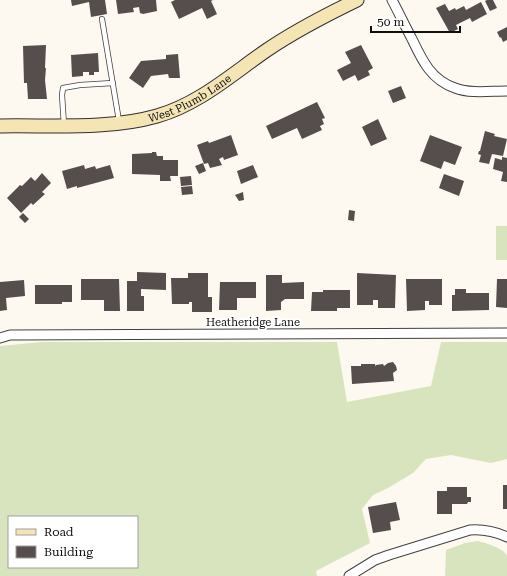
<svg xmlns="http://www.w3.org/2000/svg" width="507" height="576" font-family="'Roboto Serif',serif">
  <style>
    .grass { fill: #d7e4be; fill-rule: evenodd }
    .building { fill: #554e4c }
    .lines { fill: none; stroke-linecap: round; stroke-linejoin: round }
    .lane-casing { stroke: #414141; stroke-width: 6 }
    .street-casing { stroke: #414141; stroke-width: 11 }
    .secondary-casing { stroke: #303030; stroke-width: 15 }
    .lane { stroke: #fff; stroke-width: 4.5 }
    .street { stroke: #fff; stroke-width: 9 }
    .secondary { stroke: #f5e4b4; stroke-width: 13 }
    .labels { text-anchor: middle; stroke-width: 4; stroke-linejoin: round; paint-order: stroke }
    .street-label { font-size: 11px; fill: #0e0e0e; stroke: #fff }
  </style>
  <rect width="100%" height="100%" fill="#fdf9f1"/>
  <path class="grass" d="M496,226H507V260H496Z
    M42,342H337L347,402L431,386L441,342H507V459L491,463L451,455L426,459L413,473L388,488L373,495L362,509L370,543L316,571L317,576H0V346ZM9,517H137V567H9Z
    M478,541C485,543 504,548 507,556C507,561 507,570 507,576H445L446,550L465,543Z"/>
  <path class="building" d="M71,0H105L107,14L91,17L89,2L72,6Z
    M116,0H156L157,11L143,14L140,13L139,7L133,8L134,12L118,14Z
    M175,0H213L211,1L217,14L207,19L202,8L179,19L171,2Z
    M487,0H493L497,8L490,11L485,1Z
    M481,2L487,14L472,22L470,18L456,25L458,29L450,33L436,8L445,4L449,11L455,8L456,10L464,6L466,10Z
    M507,27V40L503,42L501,37L500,38L497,32Z
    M46,45L45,68H46L45,80L47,99H28L27,83H24L23,46Z
    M361,45L373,68L368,71L370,75L358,81L355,75L343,81L337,70L351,63L345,52Z
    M98,53L99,72H94V75H89V72H83V76L72,77L71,55Z
    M178,54L180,78H169L168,74L151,76L143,88L129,78L141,61L166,59V55Z
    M401,86L406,98L393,103L388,91Z
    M317,102L325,118L322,119L324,124L320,126L322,130L302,139L297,128L272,139L266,126Z
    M378,119L387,139L371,146L362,127Z
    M485,131L495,134L494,136L507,139L503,156L492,154L489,164L479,162L481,155L478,154L479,151H480Z
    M231,135L238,155L224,160L223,157L219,159L222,165L210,168L208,163L204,164L197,145L208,141L209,143Z
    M430,135L462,147L455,165L444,161L441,169L420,161Z
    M152,152H156L157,156H163V160H178V176H170L171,181H160V175L132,174V154L152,153Z
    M502,157L507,158V182L501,181L503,172L493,169L495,158L502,160Z
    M203,163L206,171L199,174L195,166Z
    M84,165L85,169L95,166L96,169L110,165L114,178L77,188V186L67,189L62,171Z
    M253,165L258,177L241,184L237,171Z
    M42,173L51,183L42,192L45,194L33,205L31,203L21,213L7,198L20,185L22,186L31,177L35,181Z
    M444,174L464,181L459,196L439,188Z
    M191,176L192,185L181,186L180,177Z
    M192,186L193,194L182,195L181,187Z
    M243,192L244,200L239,201L235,195Z
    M349,210L355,211L354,221L348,220Z
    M23,213L29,219L25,223L19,217Z
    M137,272L166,273V290L141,289V296H144V311H127V281H137Z
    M188,273H208V297H212V312H192V302H189V304H172L171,278H188Z
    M357,273L396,275L395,308H378V300H373V305H357Z
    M266,275H282V283L304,282V299H285L281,302V310L266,311Z
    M81,279H119L120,311H104V300H81Z
    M406,279H442V305H429V301H425V310L407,311Z
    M497,279H507V308L496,307Z
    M24,280L25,296L6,298L7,310L0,311V282Z
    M220,282H256V298H237V310H219Z
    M35,285H72V302H62V304H35Z
    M455,289H466V293H489V310L452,311V295H455Z
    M323,290H350V308H337V311H311L312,292H323Z
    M393,362L396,366L397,370L393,373L394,381L352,384L351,366H361V364H375V366L376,365L383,364L384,366L388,363Z
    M503,485H507V509H503Z
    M447,487H467V497H471V502H468L467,504H452V514H437V491H447Z
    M396,502L400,520L390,522L391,530L373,533L368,507Z"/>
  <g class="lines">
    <g class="lane-casing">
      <path id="lane" d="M102,19L119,121
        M64,125L62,95L63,88L80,85L113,83"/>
    </g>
    <g class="street-casing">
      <path id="street" d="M392,0C399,13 405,26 412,39C422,60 431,80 455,88C471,94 490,91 507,91
        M0,338L10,335L507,333
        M349,576L375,560L389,555L470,530C484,529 494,531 507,537"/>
    </g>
    <g class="secondary-casing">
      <g id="secondary">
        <path id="s1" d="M0,126C51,125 108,130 157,116C199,104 232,74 267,50C295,31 326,15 357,0"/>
      </g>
    </g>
    <use href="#lane" class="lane"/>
    <use href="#street" class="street"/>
    <use href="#secondary" class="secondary"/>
  </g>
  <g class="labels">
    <g class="street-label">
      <text dy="4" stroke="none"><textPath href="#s1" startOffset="195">West Plumb Lane</textPath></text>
      <text x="253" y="326">Heatheridge Lane</text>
    </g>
  </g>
  <rect x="8" y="516" width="130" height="52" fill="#ffffff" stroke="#9f9f9f"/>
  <rect x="16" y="529" width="20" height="6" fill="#f5e4b4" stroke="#9f9f9f"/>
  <text x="44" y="536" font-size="12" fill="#0e0e0e">Road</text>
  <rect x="16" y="546" width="20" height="12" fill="#554e4c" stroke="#9f9f9f"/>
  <text x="44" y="556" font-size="12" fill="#0e0e0e">Building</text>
  <path d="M371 26v6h89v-6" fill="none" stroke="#0e0e0e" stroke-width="2"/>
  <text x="377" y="26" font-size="12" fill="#0e0e0e" stroke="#ffffff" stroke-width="3" paint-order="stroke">50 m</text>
</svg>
